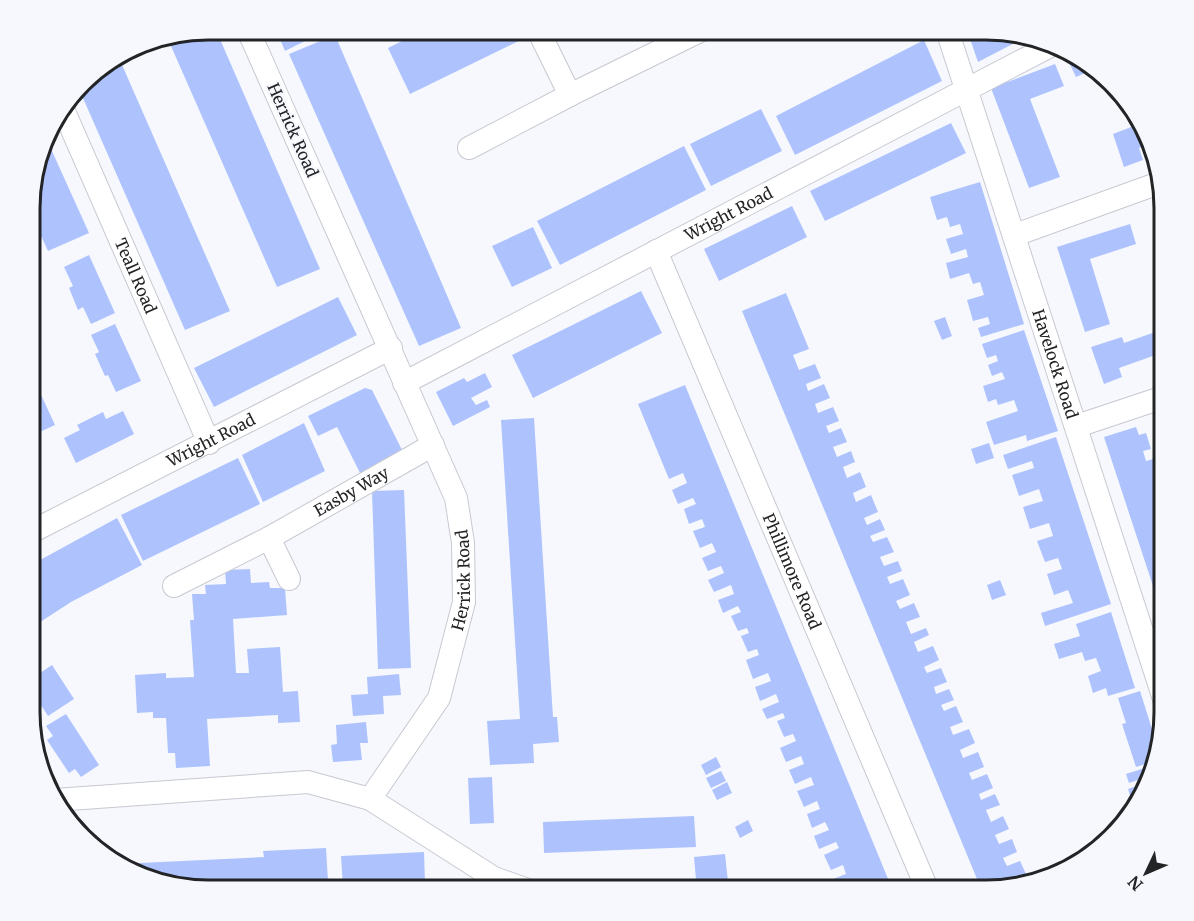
<svg xmlns="http://www.w3.org/2000/svg" width="1194" height="921" font-family="Merriweather,serif">
  <style>
    .building { fill: #aec3fd }
    .lines { fill: none; stroke-linecap: round; stroke-linejoin: round }
    .minor-casing { stroke: #c7c9d0; stroke-width: 24 }
    .minor { stroke: #fff; stroke-width: 22 }
    .labels { text-anchor: middle; stroke-width: 4.5; stroke-linejoin: round; paint-order: stroke }
    .street-label { font-size: 16px; fill: #232426; stroke: #f6f8fe }
    .rim { fill: none; stroke: #232426; stroke-width: 3 }
  </style>
  <rect width="100%" height="100%" fill="#f6f8fe"/>
  <path class="building" d="M208,30H216L320,269L277,287L167,37Z
    M276,30H327L285,51Z
    M424,30H531L533,34L410,94L388,48Z
    M967,30H997L1026,37L978,62Z
    M335,35L461,328L419,346L289,54Z
    M924,40L942,81L795,155L776,116Z
    M1071,54L1077,58L1094,69L1076,77L1066,56Z
    M119,58L230,311L185,330L79,89L91,74Z
    M1055,64L1064,86L1030,99L1060,177L1029,188L991,88Z
    M761,109L782,151L711,186L690,144Z
    M951,123L966,153L825,221L810,191Z
    M1139,124L1151,144L1139,148L1143,160L1124,167L1113,134Z
    M47,140L89,233L48,251L32,216V185Z
    M684,146L706,190L560,265L537,221Z
    M980,182L1024,324L981,337L978,328L990,324L988,317L973,321L967,300L984,295L980,282L973,284L969,273L950,279L946,263L968,257L966,249L951,254L946,239L963,234L960,224L950,227L947,217L937,220L930,197Z
    M792,206L807,237L719,281L704,249Z
    M1130,224L1136,244L1090,259L1110,324L1085,332L1057,247Z
    M533,227L552,268L512,287L492,246Z
    M1164,230V250L1157,232Z
    M89,255L115,313L91,324L83,307L78,310L69,288L73,286L64,267Z
    M641,291L662,333L533,398L512,355Z
    M786,293L809,349L793,355L799,370L815,364L821,378L806,384L808,391L824,384L830,398L815,404L818,413L833,407L839,421L826,426L829,433L841,428L847,442L833,447L837,457L851,451L855,462L843,467L847,478L860,472L866,487L853,493L856,502L871,495L878,512L864,518L867,525L880,519L885,530L870,536L873,542L887,537L894,552L880,557L884,566L898,561L902,571L887,577L890,584L903,579L910,595L896,601L900,609L914,603L920,617L906,622L911,634L926,628L929,635L914,642L918,652L933,646L939,660L924,667L927,673L941,668L947,682L934,687L936,694L949,689L954,700L941,705L944,711L956,706L963,722L950,727L953,735L969,729L975,743L960,750L963,758L978,752L984,767L969,773L972,780L987,774L993,788L979,794L981,800L995,794L1000,805L986,810L991,822L1003,816L1009,829L995,835L999,844L1012,839L1017,852L1003,858L1007,866L1020,861L1026,874L1012,879L1014,885L982,891L742,311Z
    M338,297L357,335L214,407L194,368Z
    M945,317L952,336L942,340L934,321Z
    M115,324L141,381L116,392L108,375L105,376L95,354L99,352L91,335Z
    M1024,330L1058,431L1027,441L1026,435L994,445L986,422L1018,411L1014,400L998,405L996,399L988,402L983,386L1005,379L1002,372L992,376L988,365L998,361L996,355L987,358L982,344Z
    M1161,330L1164,352L1119,368L1122,377L1104,384L1091,347L1122,337L1124,343Z
    M31,373L55,425L31,436Z
    M485,373L492,387L471,398L476,405L487,400L490,407L453,426L436,392L464,378L467,382Z
    M685,385L893,891H856L853,884L838,891L833,879L846,874L843,865L831,870L824,855L839,848L836,842L819,849L814,836L829,830L825,822L812,828L807,814L820,809L817,801L804,807L797,791L814,785L811,777L795,784L789,770L804,764L801,756L786,762L780,748L796,741L793,734L784,737L777,721L785,718L783,713L767,719L762,709L779,702L776,694L760,701L755,687L771,681L768,673L753,679L746,660L759,655L757,649L748,652L741,636L749,633L747,628L738,631L731,616L741,612L738,606L723,613L718,600L734,594L731,585L714,592L708,580L724,573L721,566L708,571L702,558L716,552L712,543L700,548L693,531L705,527L702,519L689,524L684,509L696,504L693,498L678,504L672,490L687,483L683,473L669,479L638,404Z
    M365,388L372,390L403,452L360,473L337,427L318,436L308,416Z
    M123,411L134,434L76,463L64,438L80,430L77,425L103,412L106,419Z
    M534,418L553,717H557L559,742L533,744L534,763L490,765L487,721L520,719L501,420Z
    M304,423L325,471L263,502L242,455Z
    M1136,427L1139,435L1146,433L1151,449L1143,451L1146,461L1164,456V477L1154,480L1157,489L1164,486V501L1160,502L1164,515V586L1154,589L1104,437Z
    M1056,437L1111,604L1045,626L1041,613L1073,603L1068,590L1054,595L1047,574L1062,569L1058,558L1045,562L1037,541L1053,536L1049,523L1030,529L1023,507L1043,501L1039,489L1019,496L1012,475L1034,468L1032,461L1008,469L1003,455Z
    M989,443L994,458L976,464L971,449Z
    M238,458L260,504L143,561L121,515Z
    M404,490L411,668L378,669L372,491Z
    M117,518L142,565L71,602L31,628V565Z
    M250,569L251,583L269,582L270,588H285L287,615L233,619L236,673H249L247,649L280,647L283,692L298,691L300,722L278,723V715L207,719L210,766L176,768L175,753H168L166,718H153V712L137,713L135,675L166,673V678L194,677L190,620H194L192,594H206L205,585L226,584L225,570Z
    M1000,580L1006,595L992,600L987,585Z
    M1111,612L1135,688L1108,696L1106,688L1093,693L1088,676L1101,671L1096,658L1085,661L1082,652L1059,659L1054,644L1080,636L1076,624Z
    M52,665L74,699L48,716L30,688L31,679Z
    M399,674L401,695L383,696L384,714L353,716L351,695L368,694L367,677Z
    M1140,691L1158,748L1155,761L1136,767L1122,724L1126,723L1118,698Z
    M66,714L99,765L81,777L75,769L69,773L47,740L53,736L46,726Z
    M366,722L368,743H360L362,760L333,762L331,745L337,744L336,725Z
    M716,757L721,767L706,775L701,765Z
    M1154,765L1152,775L1129,783L1126,774Z
    M721,771L726,781L711,788L706,778Z
    M492,777L494,823L470,824L468,778Z
    M1150,781L1148,785L1134,808L1128,789Z
    M727,782L732,793L717,800L712,790Z
    M694,816L696,847L544,853L543,822Z
    M748,820L753,831L740,838L735,827Z
    M326,848L328,881L267,884L268,890L197,891L141,878L119,864L264,857L263,851Z
    M424,852L425,883L343,887L341,856Z
    M725,854L729,891H697L694,857Z"/>
  <g class="lines">
    <g class="minor-casing">
      <g id="minor">
        <path d="M538,30L570,95L702,30"/>
        <path id="s1" d="M947,30L1164,699"/>
        <path id="s2" d="M63,109L209,443"/>
        <path d="M469,148L570,95"/>
        <path d="M1015,235L1159,183"/>
        <path id="s3" d="M656,251L928,891"/>
        <path id="s4" d="M404,383L1054,44"/>
        <path d="M1077,426L1164,397"/>
        <path id="s5" d="M31,532L391,348"/>
        <path d="M269,538L289,579"/>
        <path id="s6" d="M174,586L269,538L433,445"/>
        <path d="M370,799L494,878L531,891"/>
        <path id="s7" d="M55,800L308,782L370,799L439,698L464,602L463,543L456,498L248,30"/>
      </g>
    </g>
    <use href="#minor" class="minor"/>
  </g>
  <g class="labels">
    <g class="street-label">
      <text transform="translate(293 130) rotate(66)" y="6">Herrick Road</text>
      <text dy="6" stroke="none"><textPath href="#s4" startOffset="366">Wright Road</textPath></text>
      <text dy="6" stroke="none"><textPath href="#s2" startOffset="182">Teall Road</textPath></text>
      <text dy="6" stroke="none"><textPath href="#s1" startOffset="351">Havelock Road</textPath></text>
      <text dy="6" stroke="none"><textPath href="#s5" startOffset="202">Wright Road</textPath></text>
      <text dy="6" stroke="none"><textPath href="#s6" startOffset="201">Easby Way</textPath></text>
      <text dy="6" stroke="none"><textPath href="#s3" startOffset="348">Phillimore Road</textPath></text>
      <text dy="6" stroke="none"><textPath href="#s7" startOffset="561">Herrick Road</textPath></text>
    </g>
  </g>
  <path d="M0 0H1194V921H0ZM208 40H986A168 168 0 0 1 1154 208V712A168 168 0 0 1 986 880H208A168 168 0 0 1 40 712V208A168 168 0 0 1 208 40Z" fill="#f6f8fe" fill-rule="evenodd"/>
  <path class="rim" d="M208 40H986A168 168 0 0 1 1154 208V712A168 168 0 0 1 986 880H208A168 168 0 0 1 40 712V208A168 168 0 0 1 208 40Z"/>
  <g transform="translate(1146 873) rotate(226)" stroke="#f6f8fe" stroke-width="4.5" paint-order="stroke">
  <path d="M0-4.5L10 22L0 15L-10 22Z" fill="#232426"/>
  <text y="-9" font-size="16" font-weight="bold" text-anchor="middle" fill="#232426">N</text>
  </g>
</svg>
